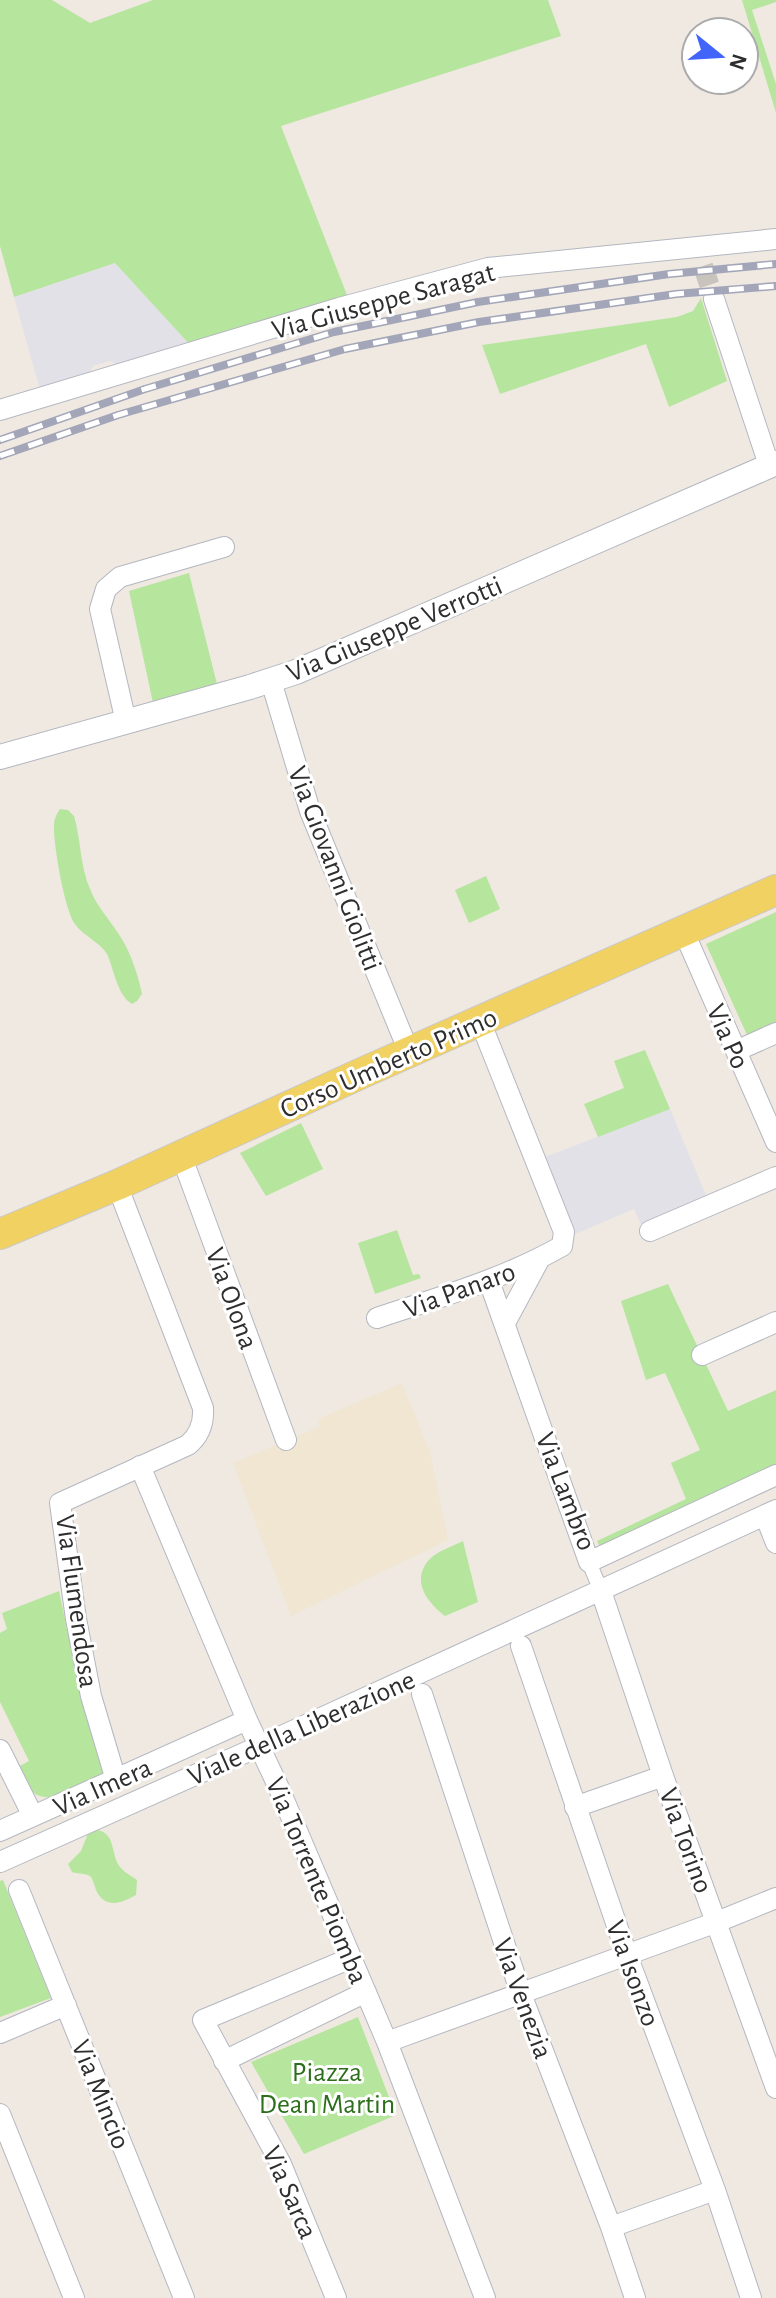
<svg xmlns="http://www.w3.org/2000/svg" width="776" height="2298" font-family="'Alegreya Sans',sans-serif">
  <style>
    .industrial { fill: #e3e1e8 }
    .education { fill: #f0e6d1 }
    .green { fill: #b6e59e }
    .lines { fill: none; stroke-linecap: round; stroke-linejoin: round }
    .minor-tunnel { stroke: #c8c4bd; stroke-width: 20; stroke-dasharray: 20 10; stroke-linecap: butt }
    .pedestrian-casing { stroke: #b4b7c1; stroke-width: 16 }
    .minor-casing { stroke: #b4b7c1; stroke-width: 22 }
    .tertiary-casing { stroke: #b4b7c1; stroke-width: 26 }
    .primary-casing { stroke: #c9c9c9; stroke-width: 32 }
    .pedestrian { stroke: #fff; stroke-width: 14 }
    .minor { stroke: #fff; stroke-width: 20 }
    .tertiary { stroke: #fff; stroke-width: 24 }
    .primary { stroke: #f2d163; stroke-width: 30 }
    .rail-casing { stroke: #a3a6b8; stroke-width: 8 }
    .rail { stroke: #fff; stroke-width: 5; stroke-dasharray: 15; stroke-linecap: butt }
    .labels { text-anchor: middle; stroke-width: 6; stroke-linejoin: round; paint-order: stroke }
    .street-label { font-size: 28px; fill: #2e2e2e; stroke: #fff }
    .park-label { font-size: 28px; fill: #2c6e1b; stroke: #fff }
  </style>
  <rect width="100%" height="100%" fill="#efe9e1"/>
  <path class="industrial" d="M115,263L192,347L122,366L109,361L100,364L93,366L87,377L40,390L14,297Z
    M670,1109L708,1200L643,1229L634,1209L575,1234L545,1157Z"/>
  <path class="education" d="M402,1383L430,1452L448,1540L291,1616L233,1463L319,1427L318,1419Z"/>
  <path class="green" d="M0,0H52L90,23L153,0H548L561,36L281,126L347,295L192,347L115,263L14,297L0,246Z
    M742,0H776V2L752,10L776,84V113Z
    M701,298L727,381L669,407L646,344L500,394L482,345L677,317L693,311Z
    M189,573L217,684L153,703L129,591Z
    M60,809L68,810L74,816C81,840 80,866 90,889C97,907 110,920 120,936C131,953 138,975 142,994L137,1001L132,1004C117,995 114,969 107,954C100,942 83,936 75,924C65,912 53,843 54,826C54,819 56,815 60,809Z
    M486,876L500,909L469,923L455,890Z
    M776,912V1022L747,1035L706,944Z
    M645,1050L670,1109L598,1137L584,1104L624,1088L614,1061Z
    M301,1123L323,1169L266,1196L240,1153Z
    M397,1230L413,1275L419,1274L421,1278L375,1294L358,1243Z
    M668,1284L728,1411L776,1390V1471L602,1551L597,1541L686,1499L671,1463L700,1450L665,1373L646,1380L621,1301Z
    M463,1541L478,1602L445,1616C428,1603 411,1582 428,1561C435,1552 453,1546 463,1541Z
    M59,1591L79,1685L104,1775C87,1783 52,1807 34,1793C26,1787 22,1776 18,1767L29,1761L0,1702V1633L7,1629L2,1613Z
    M98,1830C117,1835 110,1856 121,1868C125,1873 132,1876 137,1880L136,1895C122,1903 105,1910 96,1890C96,1889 92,1878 91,1877C87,1873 78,1874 72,1872L68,1864L81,1851L89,1831Z
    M3,1880L51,1998L0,2017V1881Z
    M358,2017L396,2115L304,2154L251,2062Z"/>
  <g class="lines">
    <path class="minor-tunnel" d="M703,266L714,299"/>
    <g class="pedestrian-casing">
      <path id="pedestrian" d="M589,1562L601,1591"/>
    </g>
    <g class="minor-casing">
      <path id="minor" d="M714,299L769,465
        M0,410L339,308L488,268L776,239
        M271,681L310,811L409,1052
        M126,722L100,609L106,589L120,577L224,547
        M683,930L776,1142
        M736,1051L776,1033
        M181,1155L286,1440
        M650,1231L776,1177
        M489,1281L589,1562L776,1475
        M377,1318C440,1297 504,1279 562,1246L564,1232L480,1021
        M505,1323L540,1258
        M702,1355L776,1322
        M140,1466L247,1720L278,1786L387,2042L485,2298
        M765,1515L776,1543
        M601,1591L663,1776L776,2088
        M521,1646L627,1955L715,2190L751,2298
        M422,1694L521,1994L611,2227L635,2298
        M0,1750L33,1816
        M116,1780L91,1696L76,1619L60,1503L188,1445C200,1435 204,1423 203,1408L117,1185
        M575,1807L663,1776
        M0,1831L247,1720
        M0,1862L260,1746L776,1510
        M19,1890L184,2298
        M0,2033L66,2005
        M387,2042L717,1922L776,1898
        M224,2061L366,1992
        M0,2114L74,2298
        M611,2227L715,2190
        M336,2298L281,2164L203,2020L351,1958"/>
    </g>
    <g class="tertiary-casing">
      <path id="tertiary" d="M0,757L250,687L296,672L776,463"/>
    </g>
    <g class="primary-casing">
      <path id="primary" d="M0,1234L117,1185L362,1073L776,890"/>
    </g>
    <use href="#pedestrian" class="pedestrian"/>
    <use href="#minor" class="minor"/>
    <use href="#tertiary" class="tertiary"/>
    <use href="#primary" class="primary"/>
    <g class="rail-casing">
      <path id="rail" d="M0,440L145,389L334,332L478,302L669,274L776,264
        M0,456L118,415L345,349L479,322L676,294L776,286"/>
    </g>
    <use href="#rail" class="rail"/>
  </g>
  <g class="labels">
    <g class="street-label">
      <text transform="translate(383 300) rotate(-15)" y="10">Via Giuseppe Saragat</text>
      <text transform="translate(394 628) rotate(-23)" y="10">Via Giuseppe Verrotti</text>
      <text transform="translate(336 868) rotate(69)" y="10">Via Giovanni Giolitti</text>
      <text transform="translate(729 1036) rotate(66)" y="10">Via Po</text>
      <text transform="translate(388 1062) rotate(-24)" y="10">Corso Umberto Primo</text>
      <text transform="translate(459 1289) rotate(-20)" y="10">Via Panaro</text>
      <text transform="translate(233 1298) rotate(70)" y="10">Via Olona</text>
      <text transform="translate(567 1491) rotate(69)" y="10">Via Lambro</text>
      <text transform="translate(78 1601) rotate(82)" y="10">Via Flumendosa</text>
      <text transform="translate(301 1727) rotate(-24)" y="10">Viale della Liberazione</text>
      <text transform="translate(102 1786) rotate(-24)" y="10">Via Imera</text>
      <text transform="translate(687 1840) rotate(70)" y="10">Via Torino</text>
      <text transform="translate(318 1880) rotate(67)" y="10">Via Torrente Piomba</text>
      <text transform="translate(634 1973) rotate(70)" y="10">Via Isonzo</text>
      <text transform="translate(524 1998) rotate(70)" y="10">Via Venezia</text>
      <text transform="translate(102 2094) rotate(68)" y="10">Via Mincio</text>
      <text transform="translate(291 2192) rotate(66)" y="10">Via Sarca</text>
    </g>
    <g class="park-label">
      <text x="327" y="2081">Piazza<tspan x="327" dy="32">Dean Martin</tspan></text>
    </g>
  </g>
  <g transform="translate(720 56) rotate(108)"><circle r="38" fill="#ffffff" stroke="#ababab" stroke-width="2"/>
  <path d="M0-6L14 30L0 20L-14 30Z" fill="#4264fb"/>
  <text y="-12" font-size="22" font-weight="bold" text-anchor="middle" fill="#2e2e2e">N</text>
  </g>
</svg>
